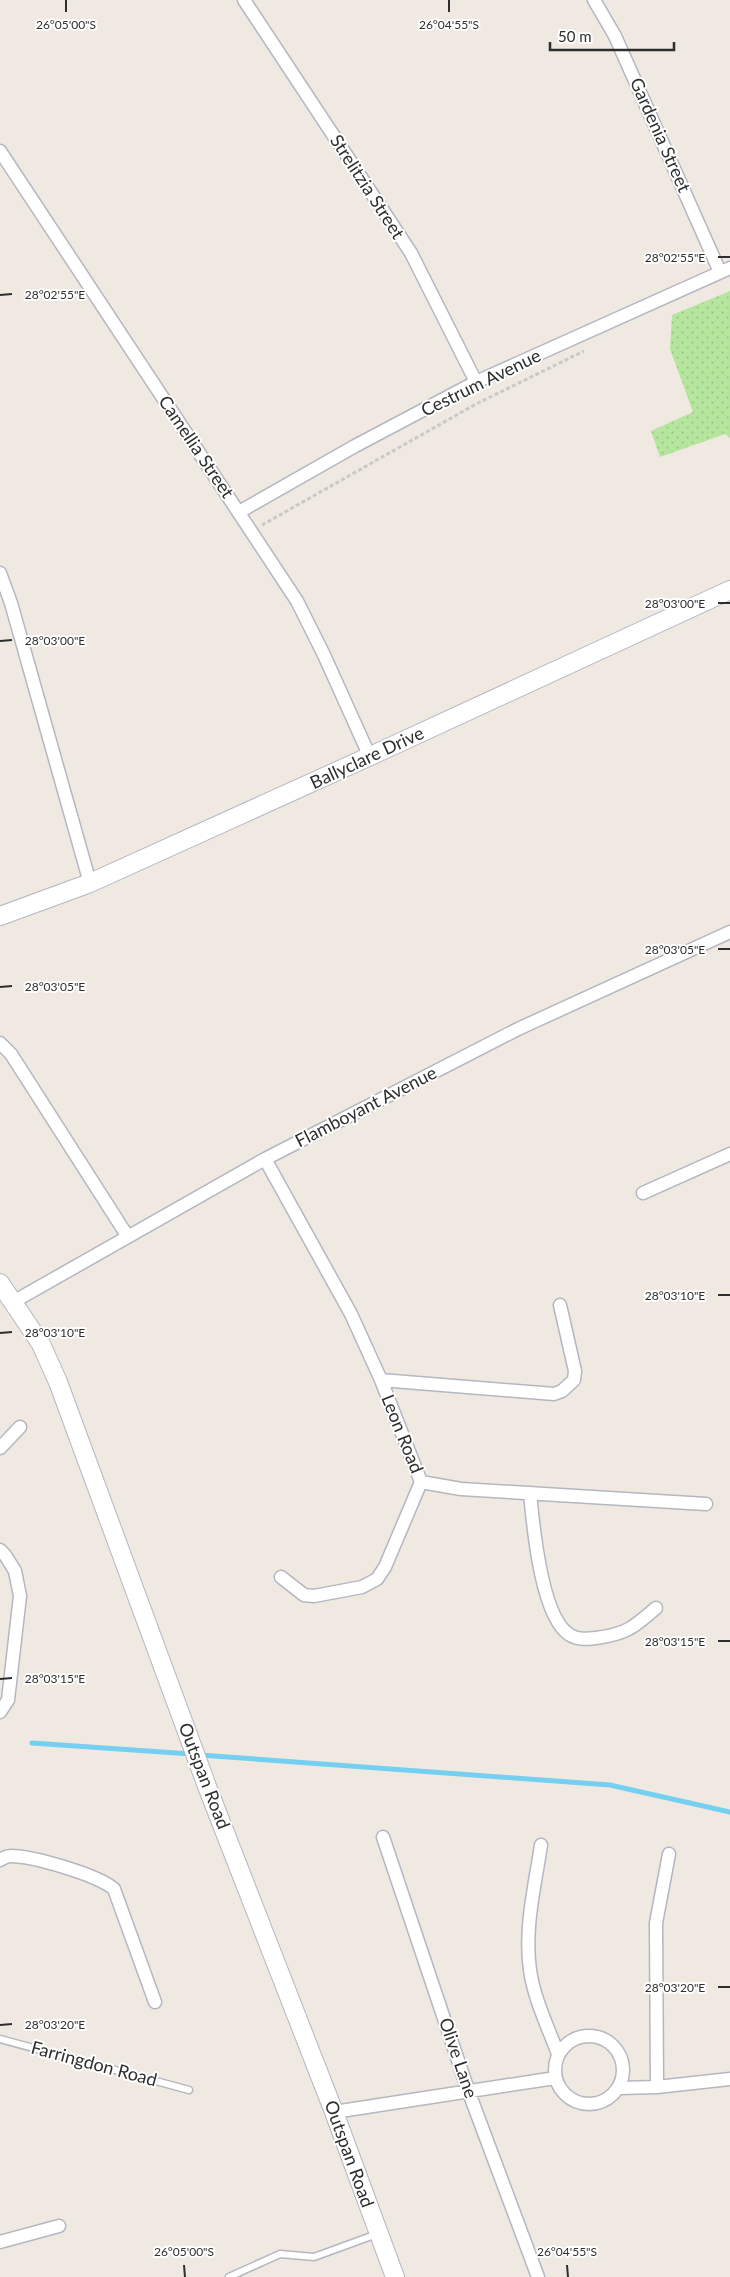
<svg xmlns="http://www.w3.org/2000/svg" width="730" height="2277" font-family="Lato,sans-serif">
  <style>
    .grass { fill: url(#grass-dots) }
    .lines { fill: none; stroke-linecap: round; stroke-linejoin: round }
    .stream { stroke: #75cff0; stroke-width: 5 }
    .lane-casing { stroke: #b4b7c1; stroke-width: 9 }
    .street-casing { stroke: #b4b7c1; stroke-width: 15 }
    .secondary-casing { stroke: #b4b7c1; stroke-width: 20 }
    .path { stroke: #c9c9c9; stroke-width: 3; stroke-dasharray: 4 2.5; stroke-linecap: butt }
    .lane { stroke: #fff; stroke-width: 6 }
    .street { stroke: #fff; stroke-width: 12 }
    .secondary { stroke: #fff; stroke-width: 18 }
    .ticks { fill: none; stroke: #2e2e2e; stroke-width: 2 }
    .labels { text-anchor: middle; stroke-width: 4; stroke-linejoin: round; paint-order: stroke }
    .street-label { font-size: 18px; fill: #2e2e2e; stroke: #fff }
    .ticks-label { font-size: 12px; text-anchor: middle; fill: #2e2e2e; stroke: #fff; stroke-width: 4; stroke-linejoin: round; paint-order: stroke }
  </style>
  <defs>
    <pattern id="grass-dots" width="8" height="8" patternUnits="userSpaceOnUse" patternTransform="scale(1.25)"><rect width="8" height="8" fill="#b6e59e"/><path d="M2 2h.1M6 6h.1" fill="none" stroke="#9dc588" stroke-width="1.8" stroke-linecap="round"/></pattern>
  </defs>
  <rect width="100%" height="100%" fill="#efe9e1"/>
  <path class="grass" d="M730,291V438L725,434L660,457L651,431L693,412L670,349L672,315Z"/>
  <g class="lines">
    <path class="stream" d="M32,1743L191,1754
      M200,1755L610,1785L730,1812"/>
    <g class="lane-casing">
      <path id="lane" d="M0,2039L189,2090
        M229,2277L280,2254L314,2257L377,2234"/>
    </g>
    <g class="street-casing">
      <path id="street" d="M244,0L411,253L476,382
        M594,0L615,36L720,272
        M0,151L297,601L324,655L370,757
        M239,512L355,446L476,382L730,268
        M0,573L11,603L90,883
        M0,1043L11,1054L128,1237
        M265,1159L351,1314L381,1380L421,1482L461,1489L706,1504
        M643,1193L730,1154
        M13,1302L265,1159L518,1029L730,932
        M381,1380L554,1394L562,1391L574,1380L575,1371L560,1305
        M0,1448L20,1427
        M530,1493C533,1525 541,1618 570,1635C578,1640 587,1639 596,1638C626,1634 633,1628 656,1608
        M0,1550L5,1555L15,1571L20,1596L8,1700L0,1712
        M281,1577L304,1595L314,1596L362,1587L377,1579L385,1567L421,1482
        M383,1837L468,2090L538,2277
        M541,1845C535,1886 524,1928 530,1970C534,1999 548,2027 558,2054
        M0,1860C3,1858 7,1856 11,1856C33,1856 98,1875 114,1889L155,2002
        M555 2070a34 34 0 1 1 68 0a34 34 0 1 1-68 0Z
        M657,2087L656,1923L669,1854
        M619,2088L657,2087L730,2079
        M334,2112L555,2078
        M0,2242L59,2226"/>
    </g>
    <g class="secondary-casing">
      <path id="secondary" d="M0,916L90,883L377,753L730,590
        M0,1283L41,1344L58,1382L208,1789L334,2112L395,2277"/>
    </g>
    <path class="path" d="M262,525L476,404L584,351"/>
    <use href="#lane" class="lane"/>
    <use href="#street" class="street"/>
    <use href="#secondary" class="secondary"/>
  </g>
  <path class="ticks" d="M66,0V12M449,0V12M718,257H730M0,295L12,294M718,603H730M0,641L12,640M718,949H730M0,987L12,986M718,1295H730M0,1333L12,1332M718,1641H730M0,1679L12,1678M718,1987H730M0,2025L12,2024M184,2265L185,2277M567,2265L568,2277"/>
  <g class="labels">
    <g class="street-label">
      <text transform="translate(660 135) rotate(66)" y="6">Gardenia Street</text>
      <text transform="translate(367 187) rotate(57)" y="6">Strelitzia Street</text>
      <text transform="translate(481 383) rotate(-26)" y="6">Cestrum Avenue</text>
      <text transform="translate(196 447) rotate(56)" y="6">Camellia Street</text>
      <text transform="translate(367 758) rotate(-25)" y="6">Ballyclare Drive</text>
      <text transform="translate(366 1107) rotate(-27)" y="6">Flamboyant Avenue</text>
      <text transform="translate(402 1434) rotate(68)" y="6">Leon Road</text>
      <text transform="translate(204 1776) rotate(69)" y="6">Outspan Road</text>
      <text transform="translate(458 2058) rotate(71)" y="6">Olive Lane</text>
      <text transform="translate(94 2064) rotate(15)" y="6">Farringdon Road</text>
      <text transform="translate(349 2154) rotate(70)" y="6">Outspan Road</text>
    </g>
  </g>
  <g class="ticks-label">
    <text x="66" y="29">26°05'00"S</text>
    <text x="449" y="29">26°04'55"S</text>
    <text x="675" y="262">28°02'55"E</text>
    <text x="55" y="299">28°02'55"E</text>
    <text x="675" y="608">28°03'00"E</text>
    <text x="55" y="645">28°03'00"E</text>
    <text x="675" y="954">28°03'05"E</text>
    <text x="55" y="991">28°03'05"E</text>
    <text x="675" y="1300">28°03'10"E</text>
    <text x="55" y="1337">28°03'10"E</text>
    <text x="675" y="1646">28°03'15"E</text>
    <text x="55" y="1683">28°03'15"E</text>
    <text x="675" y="1992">28°03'20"E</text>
    <text x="55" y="2029">28°03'20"E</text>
    <text x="184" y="2256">26°05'00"S</text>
    <text x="567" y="2256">26°04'55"S</text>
  </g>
  <path d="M550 42v8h124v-8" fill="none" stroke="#2e2e2e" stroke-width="2.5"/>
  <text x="558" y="42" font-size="15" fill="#2e2e2e" stroke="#ffffff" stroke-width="4" paint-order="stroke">50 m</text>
</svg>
